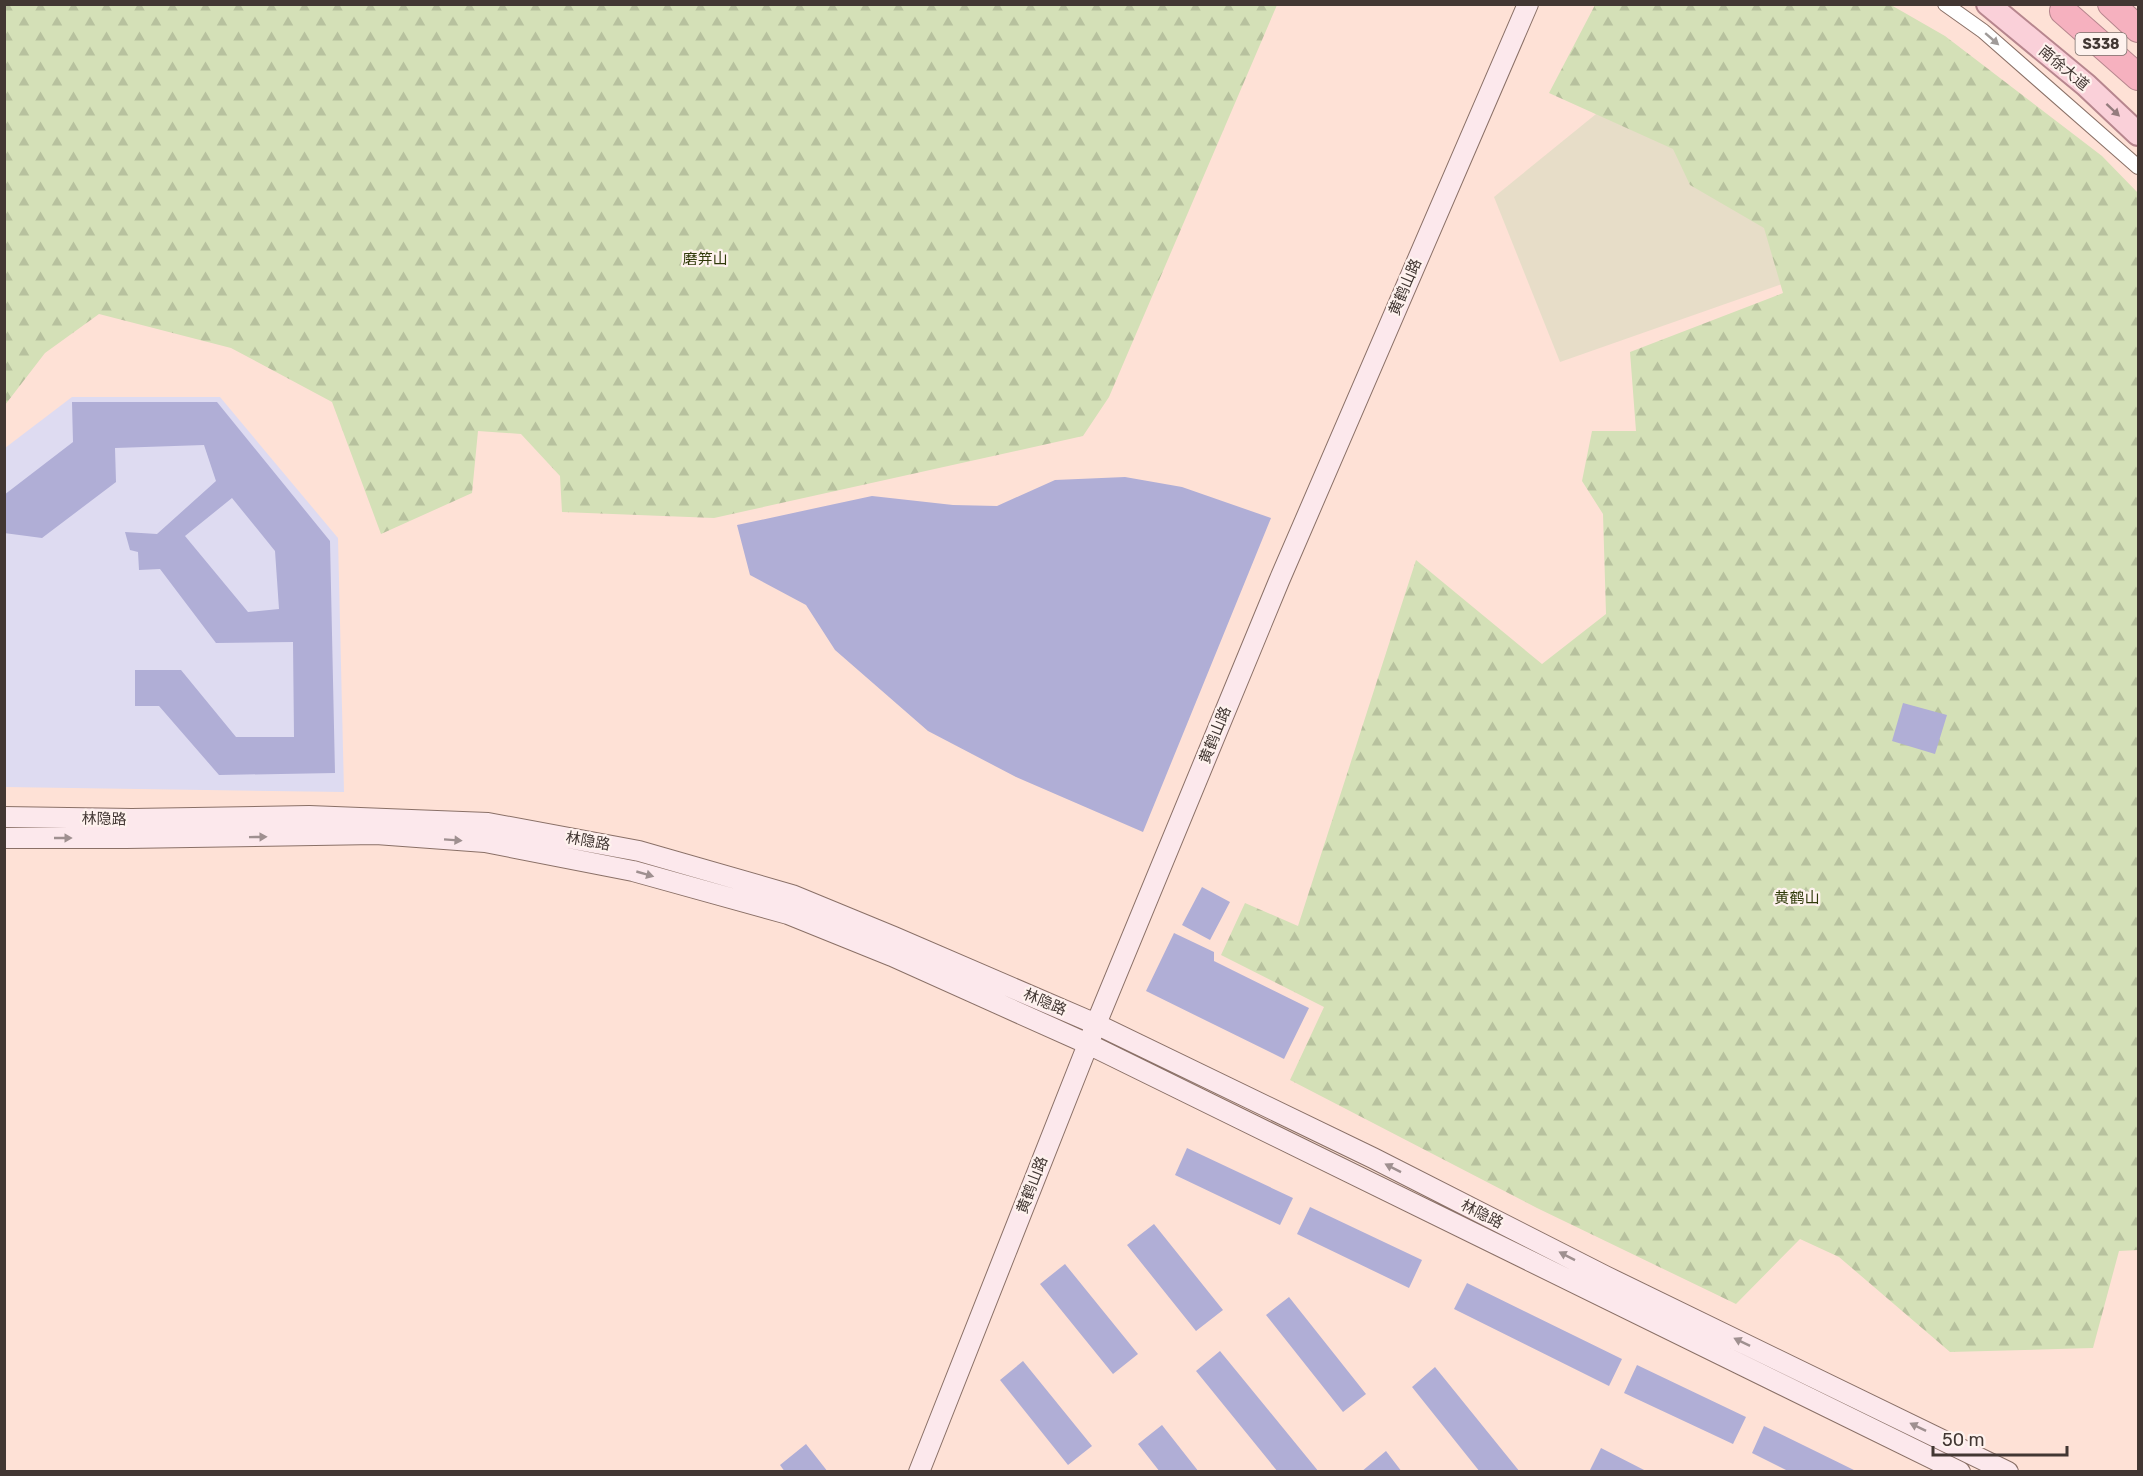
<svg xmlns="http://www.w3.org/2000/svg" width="2143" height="1476" font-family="Rubik,'Noto Sans SC',sans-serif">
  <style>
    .commercial { fill: #e7ddc8 }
    .education { fill: #dedbf1 }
    .forest { fill: url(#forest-firs) }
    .building { fill: #b0aed6; fill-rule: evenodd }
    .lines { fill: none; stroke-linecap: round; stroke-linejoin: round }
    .street-casing { stroke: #8a7067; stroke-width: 16 }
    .secondary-casing { stroke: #8a7067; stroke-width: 22 }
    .primary-casing { stroke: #b7868e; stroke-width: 26 }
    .highway-casing { stroke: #b7868e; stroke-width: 28 }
    .street { stroke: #fff; stroke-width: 14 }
    .secondary { stroke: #fce8ec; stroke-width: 20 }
    .primary { stroke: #fad0d9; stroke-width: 22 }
    .highway { stroke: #f6b1bf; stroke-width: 26 }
    .oneway { fill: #a09b99 }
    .oneway2 { fill: #957c7e }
    .oneway3 { fill: #9f9090 }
    .labels { text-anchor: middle; stroke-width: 4.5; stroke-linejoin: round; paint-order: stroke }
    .shield { fill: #fef2ee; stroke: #7a6f6b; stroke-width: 1.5 }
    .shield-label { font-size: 14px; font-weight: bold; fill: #423733 }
    .street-label { font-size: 15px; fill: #423733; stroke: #fef2ee }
    .park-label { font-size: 15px; fill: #303a0a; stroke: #fef2ee }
  </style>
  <defs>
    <pattern id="forest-firs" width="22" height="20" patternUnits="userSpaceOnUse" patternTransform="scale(1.5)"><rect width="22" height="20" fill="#d4e0b7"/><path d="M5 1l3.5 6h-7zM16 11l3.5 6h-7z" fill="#b7c19e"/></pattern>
  </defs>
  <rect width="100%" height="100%" fill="#fee1d6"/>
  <path class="commercial" d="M1633,84L1822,270L1560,362L1494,197Z"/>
  <path class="education" d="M72,397H220L338,538L344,792L5,787V448Z"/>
  <path class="forest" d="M5,4H1277V5L1109,397L1083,436L714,518L562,512L560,476L521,434L478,431L472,493L381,534L332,402L231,348L99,314L45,353L5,405Z
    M1595,5H1891L1945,36L2102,156L2138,193V1250L2119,1251L2093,1348L1950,1352L1839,1257L1800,1239L1736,1304L1537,1208L1290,1080L1324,1007L1221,955L1245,903L1298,926L1416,560L1542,664L1606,614L1603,514L1582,481L1592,431H1636L1630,352L1783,293L1764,228L1690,185L1673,149L1549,93Z"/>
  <path class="building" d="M72,402H217L330,541L335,773L219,775L159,706H135V670H181L236,737H294L293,642L216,643L160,569L139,570L138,552L130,550L125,532L157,534L216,481L204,445L115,448L116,482L42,538L4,533V495L73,442ZM232,498L275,551L279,609L248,612L185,536Z
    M1125,477L1182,487L1271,518L1143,832L1016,777L928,731L835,650L806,605L750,575L737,525L872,496L953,505L997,506L1055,480Z
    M1903,703L1947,715L1935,754L1892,741Z
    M1202,887L1230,902L1210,940L1182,925Z
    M1174,933L1214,952V961L1309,1008L1284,1059L1146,991Z
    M1187,1148L1293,1198L1280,1225L1175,1175Z
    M1310,1207L1422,1260L1409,1288L1297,1234Z
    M1154,1224L1223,1310L1196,1331L1127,1245Z
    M1065,1264L1138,1354L1113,1374L1040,1284Z
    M1467,1283L1622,1359L1609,1386L1454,1309Z
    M1289,1297L1366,1394L1343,1412L1266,1315Z
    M1220,1351L1319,1472H1278L1196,1371Z
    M1023,1361L1092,1446L1068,1465L1000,1380Z
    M1637,1365L1746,1417L1733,1444L1624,1393Z
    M1435,1367L1520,1472H1480L1412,1387Z
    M1162,1425L1199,1472H1160L1138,1444Z
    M1764,1426L1858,1472H1790L1752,1453Z
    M806,1444L828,1472H785L780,1465Z
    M1601,1448L1648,1472H1589Z
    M1386,1451L1402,1472H1361Z"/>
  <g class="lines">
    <g class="street-casing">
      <path id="street" d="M1945,4L1983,31L2138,167"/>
    </g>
    <g class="secondary-casing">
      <path id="secondary" d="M4,817L132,819L309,816L488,823L639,851L792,895L894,937L1096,1024L1373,1158L1605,1276L2008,1472
        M4,838H126L376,834L485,842L633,871L788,914L892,956L1088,1044L1960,1472
        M919,1472L1096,1024L1279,581L1528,4"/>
    </g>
    <g class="primary-casing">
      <path id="primary" d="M1988,4L2086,85L2138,134"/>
    </g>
    <g class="highway-casing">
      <path id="highway" d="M2111,4L2138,29
        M2063,11L2138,77"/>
    </g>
    <use href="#street" class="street"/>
    <use href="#secondary" class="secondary"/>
    <use href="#primary" class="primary"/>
    <use href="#highway" class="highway"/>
  </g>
  <defs><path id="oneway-solid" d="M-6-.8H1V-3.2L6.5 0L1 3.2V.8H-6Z" transform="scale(1.5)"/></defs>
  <use class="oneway" href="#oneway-solid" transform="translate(1992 39) rotate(41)"/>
  <use class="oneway2" href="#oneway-solid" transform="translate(2113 110) rotate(43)"/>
  <g class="oneway3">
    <use href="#oneway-solid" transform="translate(258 837) rotate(-1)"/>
    <use href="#oneway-solid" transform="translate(63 838)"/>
    <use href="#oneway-solid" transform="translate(453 840) rotate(4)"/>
    <use href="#oneway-solid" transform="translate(645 874) rotate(16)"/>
    <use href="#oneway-solid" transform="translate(1393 1168) rotate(-153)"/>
    <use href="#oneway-solid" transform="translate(1567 1256) rotate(-153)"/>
    <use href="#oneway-solid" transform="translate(1742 1342) rotate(-154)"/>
    <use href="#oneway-solid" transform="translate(1918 1427) rotate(-154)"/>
  </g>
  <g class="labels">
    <rect class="shield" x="2075.5" y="33" width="51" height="22" rx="4.5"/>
    <g class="shield-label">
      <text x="2101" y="49">S338</text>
    </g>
    <g class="street-label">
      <text transform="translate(2064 68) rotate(40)" y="5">南徐大道</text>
      <text transform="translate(1405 287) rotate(-67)" y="5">黄鹤山路</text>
      <text transform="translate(1215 735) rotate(-68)" y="5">黄鹤山路</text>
      <text transform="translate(104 819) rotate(1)" y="5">林隐路</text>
      <text transform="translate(588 841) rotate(10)" y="5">林隐路</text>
      <text transform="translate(1045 1002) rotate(23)" y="5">林隐路</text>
      <text transform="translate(1032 1185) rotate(-69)" y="5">黄鹤山路</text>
      <text transform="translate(1482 1214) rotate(27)" y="5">林隐路</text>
    </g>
    <g class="park-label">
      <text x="705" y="264">磨笄山</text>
      <text x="1797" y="903">黄鹤山</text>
    </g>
  </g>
  <rect width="2143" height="1476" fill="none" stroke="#423733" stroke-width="12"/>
  <path d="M1933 1446v9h134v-9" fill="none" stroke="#423733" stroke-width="3"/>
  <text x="1942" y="1446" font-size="18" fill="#423733" stroke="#fef2ee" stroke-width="4.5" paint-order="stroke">50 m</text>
</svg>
